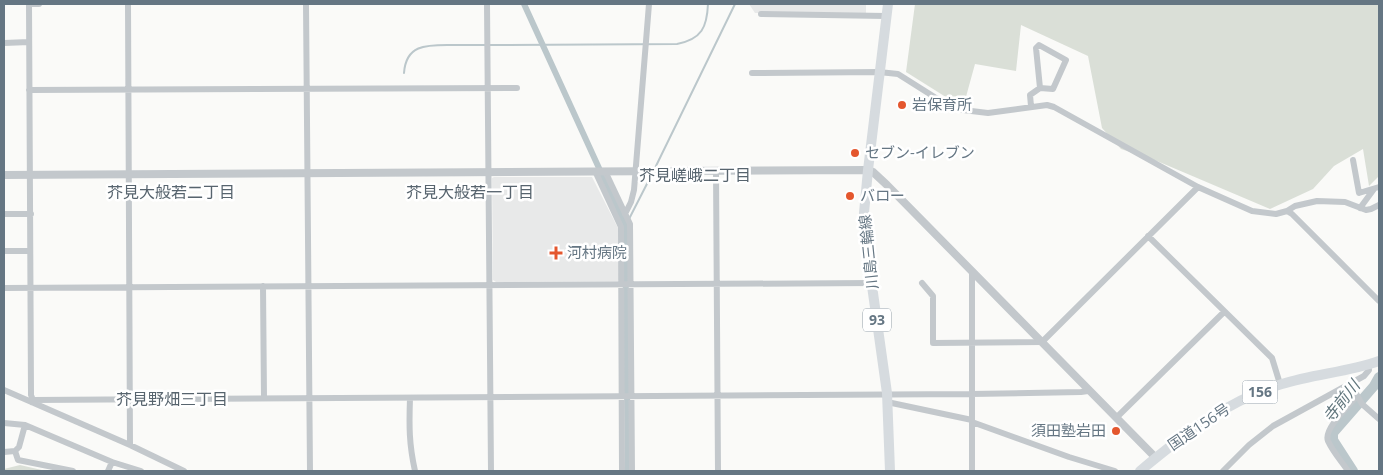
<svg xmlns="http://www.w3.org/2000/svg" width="1383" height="475" font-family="'Open Sans','Noto Sans JP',sans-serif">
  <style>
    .built { fill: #e8e9e9 }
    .green { fill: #dadfd7 }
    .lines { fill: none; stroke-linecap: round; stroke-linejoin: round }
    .stream { stroke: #bbc7cb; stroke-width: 2 }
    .canal { stroke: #bbc7cb; stroke-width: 6 }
    .river { stroke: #bbc7cb; stroke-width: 10 }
    .minor { stroke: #c3c8cc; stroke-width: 6 }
    .tertiary { stroke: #c3c8cc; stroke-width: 8 }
    .primary { stroke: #d6dbdf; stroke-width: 10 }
    .trunk { stroke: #d6dbdf; stroke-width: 10 }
    .poi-dot { fill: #e4572e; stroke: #fff; stroke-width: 2 }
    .labels { text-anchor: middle; stroke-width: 5; stroke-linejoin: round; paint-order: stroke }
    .shield { fill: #fff; stroke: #939fa8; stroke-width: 1 }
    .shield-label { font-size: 14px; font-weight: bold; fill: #657683 }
    .poi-label { font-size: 15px; fill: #657683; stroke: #fff; text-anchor: start }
    .street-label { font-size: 15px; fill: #657683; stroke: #fff }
    .neighbourhood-label { font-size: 16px; fill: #57646e; stroke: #fff }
    .water-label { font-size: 16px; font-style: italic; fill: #60757c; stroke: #fff }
  </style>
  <rect width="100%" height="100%" fill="#fafaf8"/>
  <path class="built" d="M749,4H866V13H755Z
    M494,177H592L618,228L619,279L618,281L496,282L493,280L492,178Z"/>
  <path class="green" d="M915,4H1379V176L1369,186L1363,149L1334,166L1313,189L1270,209L1157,161L1121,149L1102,128L1088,56L1021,25L1016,71L975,64L964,104H957L906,72Z
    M20,465L46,471H4V469Z"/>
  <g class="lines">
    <path class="stream" d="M489,45L677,44C702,39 707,27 708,4
      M404,73C406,44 427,45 450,45C461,45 473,45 485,45
      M655,168L735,4
      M629,219L652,174"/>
    <path class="canal" d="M524,4L625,225L628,471"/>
    <path class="river" d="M1353,471L1333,440V433L1374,386L1379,377"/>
    <path class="minor" d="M29,4L31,395L33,400
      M29,4H39
      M128,4L130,445
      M306,4L310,471
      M487,4L491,471
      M761,14L886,16
      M4,43L29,42
      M752,73L879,72L898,74L936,98L963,110L988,113L1047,105L1054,107L1198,187L1252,211L1276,214L1287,211L1295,206L1317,201L1345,202L1366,210L1371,209L1379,205
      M29,90L517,88
      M1031,106L1030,95L1040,88L1036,48L1039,45L1066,60L1053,89L1040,88
      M1353,160L1359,193L1379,187
      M716,170L718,471
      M595,171L621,227L622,471
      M605,171L630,224L632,471
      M1360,208L1374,189
      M1287,211L1292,214L1379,301
      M4,214H31
      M625,214L631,202L634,190L649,4
      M1148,236L1272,358L1280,384
      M4,251H30
      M972,272V471
      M922,283L933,296V343L1042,342L1198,187
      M263,286L264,398
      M4,288L872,283
      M1350,383L1362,404L1379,419
      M4,390L130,445L184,471
      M410,398C409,426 409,444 415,471
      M31,402L33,400L971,394L1081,392L1088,391
      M887,402L972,420
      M1116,418L1224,312
      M972,422L1069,457L1115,471
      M4,423L25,425L112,462L141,471
      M15,451L18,460L73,471
      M4,452L15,451L19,447L25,425
      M108,471L112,462
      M1223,471L1249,445L1273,426L1364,376L1369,370L1368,365
      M1348,471C1342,462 1333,452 1328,441C1323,429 1349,406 1357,396"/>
    <path class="tertiary" d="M4,175L868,170L873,172L887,185L1155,457"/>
    <path class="primary" d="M888,4L868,170L864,213L865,236L887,393L890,471"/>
    <path class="trunk" d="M1140,471C1183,435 1228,400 1282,384C1314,374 1348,372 1379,361"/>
  </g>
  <g class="poi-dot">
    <circle cx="902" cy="105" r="5"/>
    <circle cx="855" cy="153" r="5"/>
    <circle cx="850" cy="196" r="5"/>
    <path d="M553.5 245.5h5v5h5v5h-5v5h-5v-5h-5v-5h5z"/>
    <circle cx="1116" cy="431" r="5"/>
  </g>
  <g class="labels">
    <g class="shield">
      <rect x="863" y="308.5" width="28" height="23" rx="4"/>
      <rect x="1242.5" y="380.5" width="35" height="23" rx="4"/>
    </g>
    <g class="shield-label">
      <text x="877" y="325">93</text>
      <text x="1260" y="397">156</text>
    </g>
    <g class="poi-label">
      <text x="912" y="110">岩保育所</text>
      <text x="865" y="158">セブン-イレブン</text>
      <text x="860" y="201">バロー</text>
      <text x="567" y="258">河村病院</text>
      <text x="1106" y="436" text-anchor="end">須田塾岩田</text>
    </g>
    <g class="street-label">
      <text transform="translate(869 252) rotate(-96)" y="5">川島三輪線</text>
      <text transform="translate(1199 427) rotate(-34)" y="5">国道156号</text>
    </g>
    <g class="neighbourhood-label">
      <text x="695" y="181">芥見嵯峨二丁目</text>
      <text x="171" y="198">芥見大般若二丁目</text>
      <text x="470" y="198">芥見大般若一丁目</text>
      <text x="172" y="405">芥見野畑三丁目</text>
    </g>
    <g class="water-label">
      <text transform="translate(1341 401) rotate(-52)" y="6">寺前川</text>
    </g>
  </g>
  <rect width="1383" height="475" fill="none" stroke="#657683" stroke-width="10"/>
</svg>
